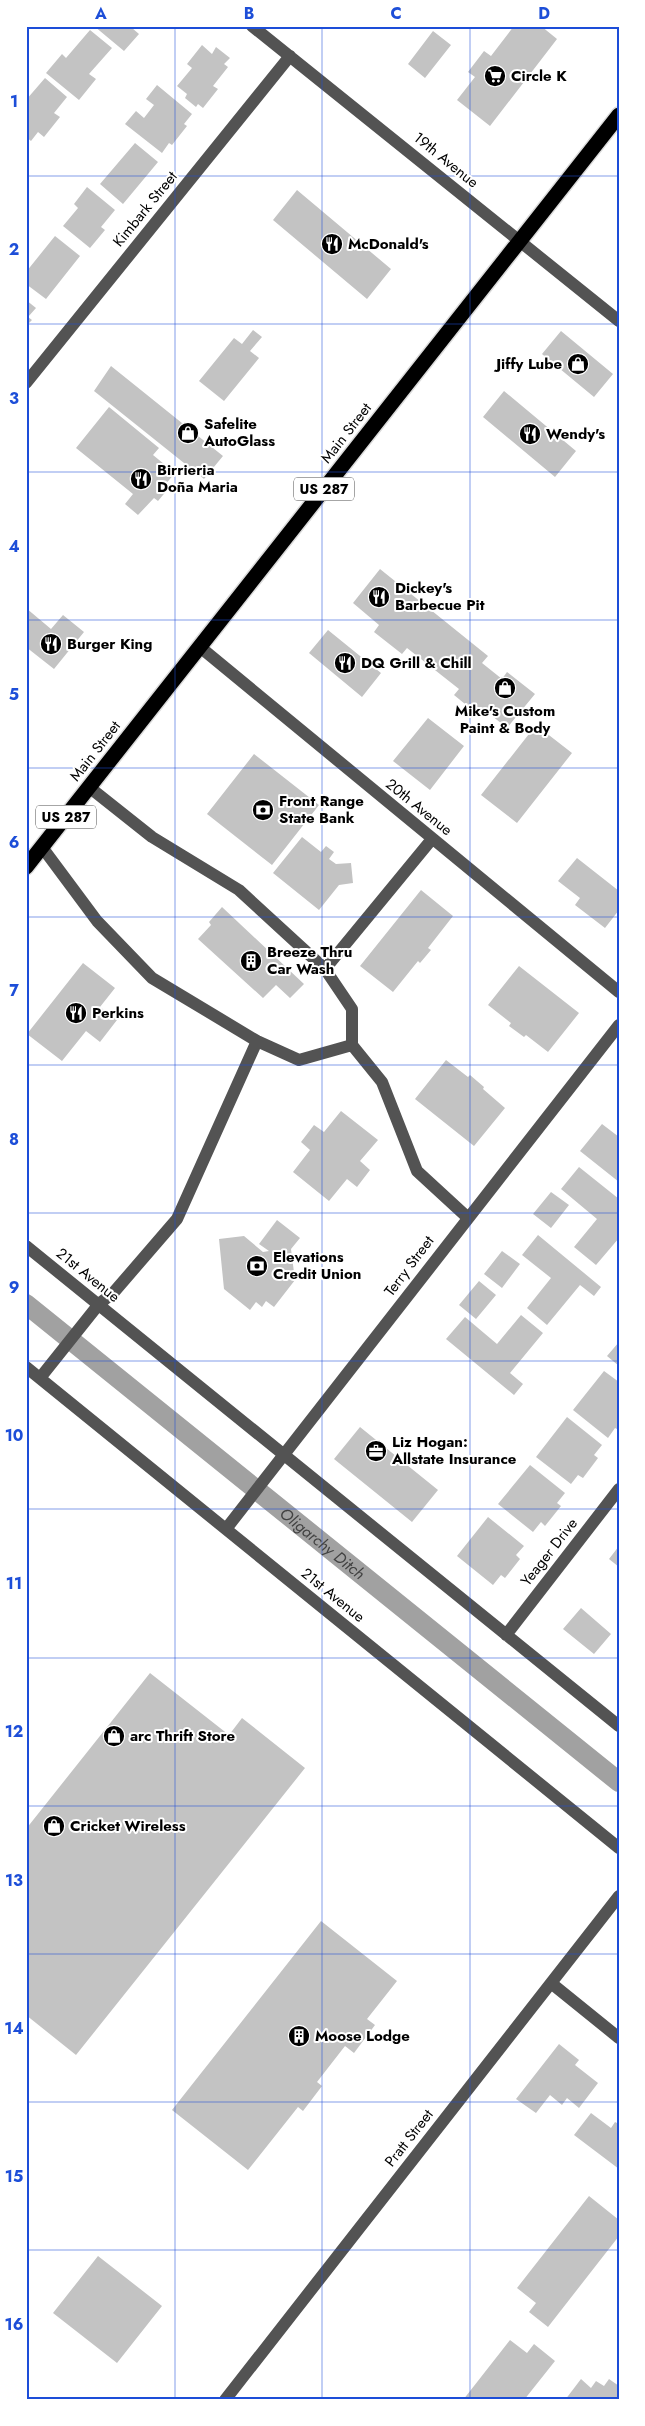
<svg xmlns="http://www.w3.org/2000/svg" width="645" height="2426" font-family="Jost,sans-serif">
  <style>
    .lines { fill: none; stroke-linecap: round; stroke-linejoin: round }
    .canal { stroke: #a1a1a1; stroke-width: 20 }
    .building { fill: #c3c3c3 }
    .highway-casing { stroke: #dbdbdb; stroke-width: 18 }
    .minor { stroke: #535353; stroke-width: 12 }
    .highway { stroke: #000; stroke-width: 15 }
    .grid { fill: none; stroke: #1d4ed8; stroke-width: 1; stroke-opacity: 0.55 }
    .labels { text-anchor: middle; stroke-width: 4; stroke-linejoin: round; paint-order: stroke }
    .shield { fill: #fff; stroke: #4c4c4c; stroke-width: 1 }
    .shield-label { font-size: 14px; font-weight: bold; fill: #000 }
    .poi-label { font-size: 15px; font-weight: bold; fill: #000; stroke: #fff; text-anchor: start }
    .street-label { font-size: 15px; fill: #000; stroke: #fff }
    .water-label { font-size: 16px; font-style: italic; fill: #424242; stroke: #fff }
    .neatline { fill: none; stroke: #1d4ed8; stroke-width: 2 }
    .grid-label { font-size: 16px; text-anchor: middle; font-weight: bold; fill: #1d4ed8 }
  </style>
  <rect width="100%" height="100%" fill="#fff"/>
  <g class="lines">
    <path class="canal" id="s1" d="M26,1304L619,1782"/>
  </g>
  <path class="building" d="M94,26H133L132,28L139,34L124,51Z
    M514,26H541L557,39L490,126L457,100L475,77L468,72L484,51L491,56Z
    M90,30L112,48L89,74L96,79L79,100L46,73L62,54L66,58Z
    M433,31L451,45L425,78L408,64Z
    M202,45L212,54L216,47L230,58L224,64L228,67L213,86L218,89L203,108L198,104L196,107L185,98L187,94L177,86L192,68L187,64Z
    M45,78L67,97L54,113L60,117L44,137L38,132L31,141L26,137V100Z
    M157,85L192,114L184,124L187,126L172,145L169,143L162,153L125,124L136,111L144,118L154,105L146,99Z
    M135,143L158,162L123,204L100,184Z
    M87,187L115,210L101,227L105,230L90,248L63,226L78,208L74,204Z
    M297,190L391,269L367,299L273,220Z
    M55,236L80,256L46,299L26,284V272Z
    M26,300L36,308L28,317L32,320L26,326Z
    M253,330L262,337L250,351L259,358L224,401L199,381L234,338L242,344Z
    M561,331L613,374L594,397L542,354Z
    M111,366L223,456L204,479L94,391Z
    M504,391L576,451L555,477L483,417Z
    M109,407L159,448L153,455L175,473L164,486L168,489L158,501L154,498L138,515L125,504L133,494L76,448Z
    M380,569L488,656L482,663L502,679L507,672L535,694L507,728L481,707L476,713L454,695L459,689L407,648L402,654L374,632L379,625L353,603Z
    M26,608L51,629L63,615L84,632L54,669L26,647Z
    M328,630L381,673L362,697L309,653Z
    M428,718L464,746L430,790L393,761Z
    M536,725L572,753L517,823L481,795Z
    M254,754L319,805L272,865L207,814Z
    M302,837L321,852L326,846L334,852L329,859L336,864L351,863L353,883L339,885L319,910L273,873Z
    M577,858L619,891V910L605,928L575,905L580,898L558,881Z
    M421,890L453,916L428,948L431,950L420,963L418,961L393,992L360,966Z
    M222,907L304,984L290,998L276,985L263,998L198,939L211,925L209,922Z
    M83,963L115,988L100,1007L117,1020L100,1042L86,1031L62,1061L27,1034Z
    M519,966L579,1013L548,1052L526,1035L524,1037L509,1026L511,1023L488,1005Z
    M446,1060L468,1077L470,1075L484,1087L483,1089L505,1108L474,1146L415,1099Z
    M341,1111L378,1140L360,1161L370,1170L357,1187L347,1179L329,1201L293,1172L310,1150L301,1142L314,1125L324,1132Z
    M602,1124L619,1137V1182L580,1151Z
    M579,1167L619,1199V1238L596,1265L574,1247L597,1219L561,1189Z
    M551,1192L569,1205L551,1228L533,1214Z
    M277,1220L300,1238L291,1249L295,1280L274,1307L266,1301L262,1307L256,1302L250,1310L224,1289L219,1239L244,1236L263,1252L269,1251L259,1244Z
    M538,1235L601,1287L594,1296L580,1285L547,1325L527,1308L551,1278L522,1255Z
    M502,1251L520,1264L502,1288L484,1274Z
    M479,1281L496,1295L476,1319L459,1305Z
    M521,1315L543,1333L510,1373L523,1384L514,1395L446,1339L465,1317L497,1344Z
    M619,1342V1366L607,1356Z
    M604,1371L619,1382V1430L615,1428L608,1438L573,1410Z
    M567,1417L602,1445L594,1455L598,1458L583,1478L578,1475L571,1484L536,1457Z
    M360,1427L438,1490L412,1522L334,1459Z
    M530,1465L565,1493L557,1503L561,1506L545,1526L541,1522L533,1532L498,1504Z
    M488,1517L524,1546L516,1555L520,1559L505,1578L501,1575L493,1585L457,1556Z
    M619,1546V1567L609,1559Z
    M581,1608L611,1634L594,1654L563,1629Z
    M150,1673L229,1735L242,1718L305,1768L76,2055L26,2015V1829Z
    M321,1921L397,1981L367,2019L375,2025L354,2053L345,2046L317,2082L322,2086L303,2111L298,2107L248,2170L172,2110Z
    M559,2044L579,2060L575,2065L598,2083L579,2108L567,2098L562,2105L550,2095L536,2113L516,2099Z
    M591,2113L611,2128L615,2122L619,2124V2169L574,2135Z
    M589,2196L619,2220V2236L548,2327L529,2312L536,2303L517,2288Z
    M98,2256L162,2306L117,2363L53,2313Z
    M510,2340L527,2353L534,2344L555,2361L524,2400H463Z
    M581,2379L591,2388L596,2381L604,2386L609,2379L619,2386V2400H565Z"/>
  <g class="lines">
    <g class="highway-casing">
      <path id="highway" d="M26,867L619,115"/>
    </g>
    <path class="minor" d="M252,26L619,321
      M26,383L290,56
      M200,647L619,992
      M89,787L152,837L239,890L325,969L352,1009V1045L382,1082L417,1171L467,1217
      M42,847L97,921L152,978L257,1041L299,1060L352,1045
      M325,969L432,839
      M26,1246L619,1726
      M26,1367L619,1848
      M40,1378L99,1304L114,1292L177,1219L257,1041
      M226,1529L619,1025
      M506,1635L619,1489
      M551,1983L619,2038
      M225,2400L619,1896"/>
    <use href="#highway" class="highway"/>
  </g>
  <path class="grid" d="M175,26V2400M322,26V2400M470,26V2400M26,176H619M26,324H619M26,472H619M26,620H619M26,768H619M26,917H619M26,1065H619M26,1213H619M26,1361H619M26,1509H619M26,1658H619M26,1806H619M26,1954H619M26,2102H619M26,2250H619"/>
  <defs>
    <g id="supermarket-disc" transform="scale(1.125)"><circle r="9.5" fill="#000" stroke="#fff"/><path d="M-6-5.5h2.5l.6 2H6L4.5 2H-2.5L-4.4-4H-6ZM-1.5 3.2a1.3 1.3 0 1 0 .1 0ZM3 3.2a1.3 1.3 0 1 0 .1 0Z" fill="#fff"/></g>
    <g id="restaurant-disc" transform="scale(1.125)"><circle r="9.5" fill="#000" stroke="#fff"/><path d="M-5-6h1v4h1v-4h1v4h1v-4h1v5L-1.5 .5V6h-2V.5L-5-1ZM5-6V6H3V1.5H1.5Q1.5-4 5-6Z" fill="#fff"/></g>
    <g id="shop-disc" transform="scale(1.125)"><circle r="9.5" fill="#000" stroke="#fff"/><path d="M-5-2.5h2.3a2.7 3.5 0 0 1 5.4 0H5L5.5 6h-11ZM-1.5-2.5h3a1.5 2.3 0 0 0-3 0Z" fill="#fff"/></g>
    <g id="bank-disc" transform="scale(1.125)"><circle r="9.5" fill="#000" stroke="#fff"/><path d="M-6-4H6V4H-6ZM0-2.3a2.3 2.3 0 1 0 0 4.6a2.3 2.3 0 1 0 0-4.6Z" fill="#fff"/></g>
    <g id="building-disc" transform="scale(1.125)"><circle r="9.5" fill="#000" stroke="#fff"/><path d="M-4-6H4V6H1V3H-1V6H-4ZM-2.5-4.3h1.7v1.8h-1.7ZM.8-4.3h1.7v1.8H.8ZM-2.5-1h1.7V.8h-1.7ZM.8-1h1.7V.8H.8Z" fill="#fff"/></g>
    <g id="office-disc" transform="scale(1.125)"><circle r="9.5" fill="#000" stroke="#fff"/><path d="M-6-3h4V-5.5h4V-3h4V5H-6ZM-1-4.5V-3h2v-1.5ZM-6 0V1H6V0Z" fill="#fff"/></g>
  </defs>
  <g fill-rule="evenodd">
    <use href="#supermarket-disc" x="495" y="76"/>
    <use href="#restaurant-disc" x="332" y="244"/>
    <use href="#shop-disc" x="578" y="364"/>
    <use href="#shop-disc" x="188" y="433"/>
    <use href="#restaurant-disc" x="530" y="434"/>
    <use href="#restaurant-disc" x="141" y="479"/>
    <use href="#restaurant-disc" x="379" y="597"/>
    <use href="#restaurant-disc" x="51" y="644"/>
    <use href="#restaurant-disc" x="345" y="663"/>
    <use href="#shop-disc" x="505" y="688"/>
    <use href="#bank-disc" x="263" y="810"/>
    <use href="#building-disc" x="251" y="961"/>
    <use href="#restaurant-disc" x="76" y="1013"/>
    <use href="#bank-disc" x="257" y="1266"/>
    <use href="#office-disc" x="376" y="1451"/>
    <use href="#shop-disc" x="114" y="1736"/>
    <use href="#shop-disc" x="54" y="1826"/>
    <use href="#building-disc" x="299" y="2036"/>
  </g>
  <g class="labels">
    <g class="shield">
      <rect x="294" y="477.5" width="60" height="23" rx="4"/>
      <rect x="36" y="805.5" width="60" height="23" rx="4"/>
    </g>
    <g class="shield-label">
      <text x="324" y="494">US 287</text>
      <text x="66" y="822">US 287</text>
    </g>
    <g class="poi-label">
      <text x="511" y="81">Circle K</text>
      <text x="348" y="249">McDonald's</text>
      <text x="562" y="369" text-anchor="end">Jiffy Lube</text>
      <text x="204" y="429">Safelite<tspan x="204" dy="17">AutoGlass</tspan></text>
      <text x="546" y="439">Wendy's</text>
      <text x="157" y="475">Birrieria<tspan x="157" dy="17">Doña Maria</tspan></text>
      <text x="395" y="593">Dickey's<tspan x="395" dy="17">Barbecue Pit</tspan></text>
      <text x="67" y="649">Burger King</text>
      <text x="361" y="668">DQ Grill &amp; Chill</text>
      <text x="505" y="716" text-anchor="middle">Mike's Custom<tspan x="505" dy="17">Paint &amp; Body</tspan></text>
      <text x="279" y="806">Front Range<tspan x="279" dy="17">State Bank</tspan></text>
      <text x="267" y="957">Breeze Thru<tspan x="267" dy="17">Car Wash</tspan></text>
      <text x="92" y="1018">Perkins</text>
      <text x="273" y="1262">Elevations<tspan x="273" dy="17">Credit Union</tspan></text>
      <text x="392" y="1447">Liz Hogan:<tspan x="392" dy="17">Allstate Insurance</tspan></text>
      <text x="130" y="1741">arc Thrift Store</text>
      <text x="70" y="1831">Cricket Wireless</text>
      <text x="315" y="2041">Moose Lodge</text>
    </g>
    <g class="street-label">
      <text transform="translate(446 160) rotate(39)" y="5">19th Avenue</text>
      <text transform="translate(145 209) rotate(-51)" y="5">Kimbark Street</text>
      <text transform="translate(346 433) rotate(-52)" y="5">Main Street</text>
      <text transform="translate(95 751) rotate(-52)" y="5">Main Street</text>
      <text transform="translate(419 807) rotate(39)" y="5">20th Avenue</text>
      <text transform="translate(409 1266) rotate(-53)" y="5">Terry Street</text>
      <text transform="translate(88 1275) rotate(39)" y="5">21st Avenue</text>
      <text transform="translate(549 1552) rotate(-52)" y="5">Yeager Drive</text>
      <text transform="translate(333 1595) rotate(39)" y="5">21st Avenue</text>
      <text transform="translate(409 2138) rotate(-52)" y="5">Pratt Street</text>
    </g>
    <g class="water-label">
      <text dy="6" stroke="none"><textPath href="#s1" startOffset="381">Oligarchy Ditch</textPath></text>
    </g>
  </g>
  <rect width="645" height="2426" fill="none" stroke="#ffffff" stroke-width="55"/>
  <rect x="28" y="28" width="590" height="2370" class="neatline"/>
  <g class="grid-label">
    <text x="101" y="19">A</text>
    <text x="249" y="19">B</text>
    <text x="396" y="19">C</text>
    <text x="544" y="19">D</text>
    <text x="14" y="107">1</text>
    <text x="14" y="255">2</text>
    <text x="14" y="404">3</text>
    <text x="14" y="552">4</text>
    <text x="14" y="700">5</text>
    <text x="14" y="848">6</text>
    <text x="14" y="996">7</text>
    <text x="14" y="1145">8</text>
    <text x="14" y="1293">9</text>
    <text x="14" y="1441">10</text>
    <text x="14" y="1589">11</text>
    <text x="14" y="1737">12</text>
    <text x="14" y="1886">13</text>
    <text x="14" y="2034">14</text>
    <text x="14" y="2182">15</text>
    <text x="14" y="2330">16</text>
  </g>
</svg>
